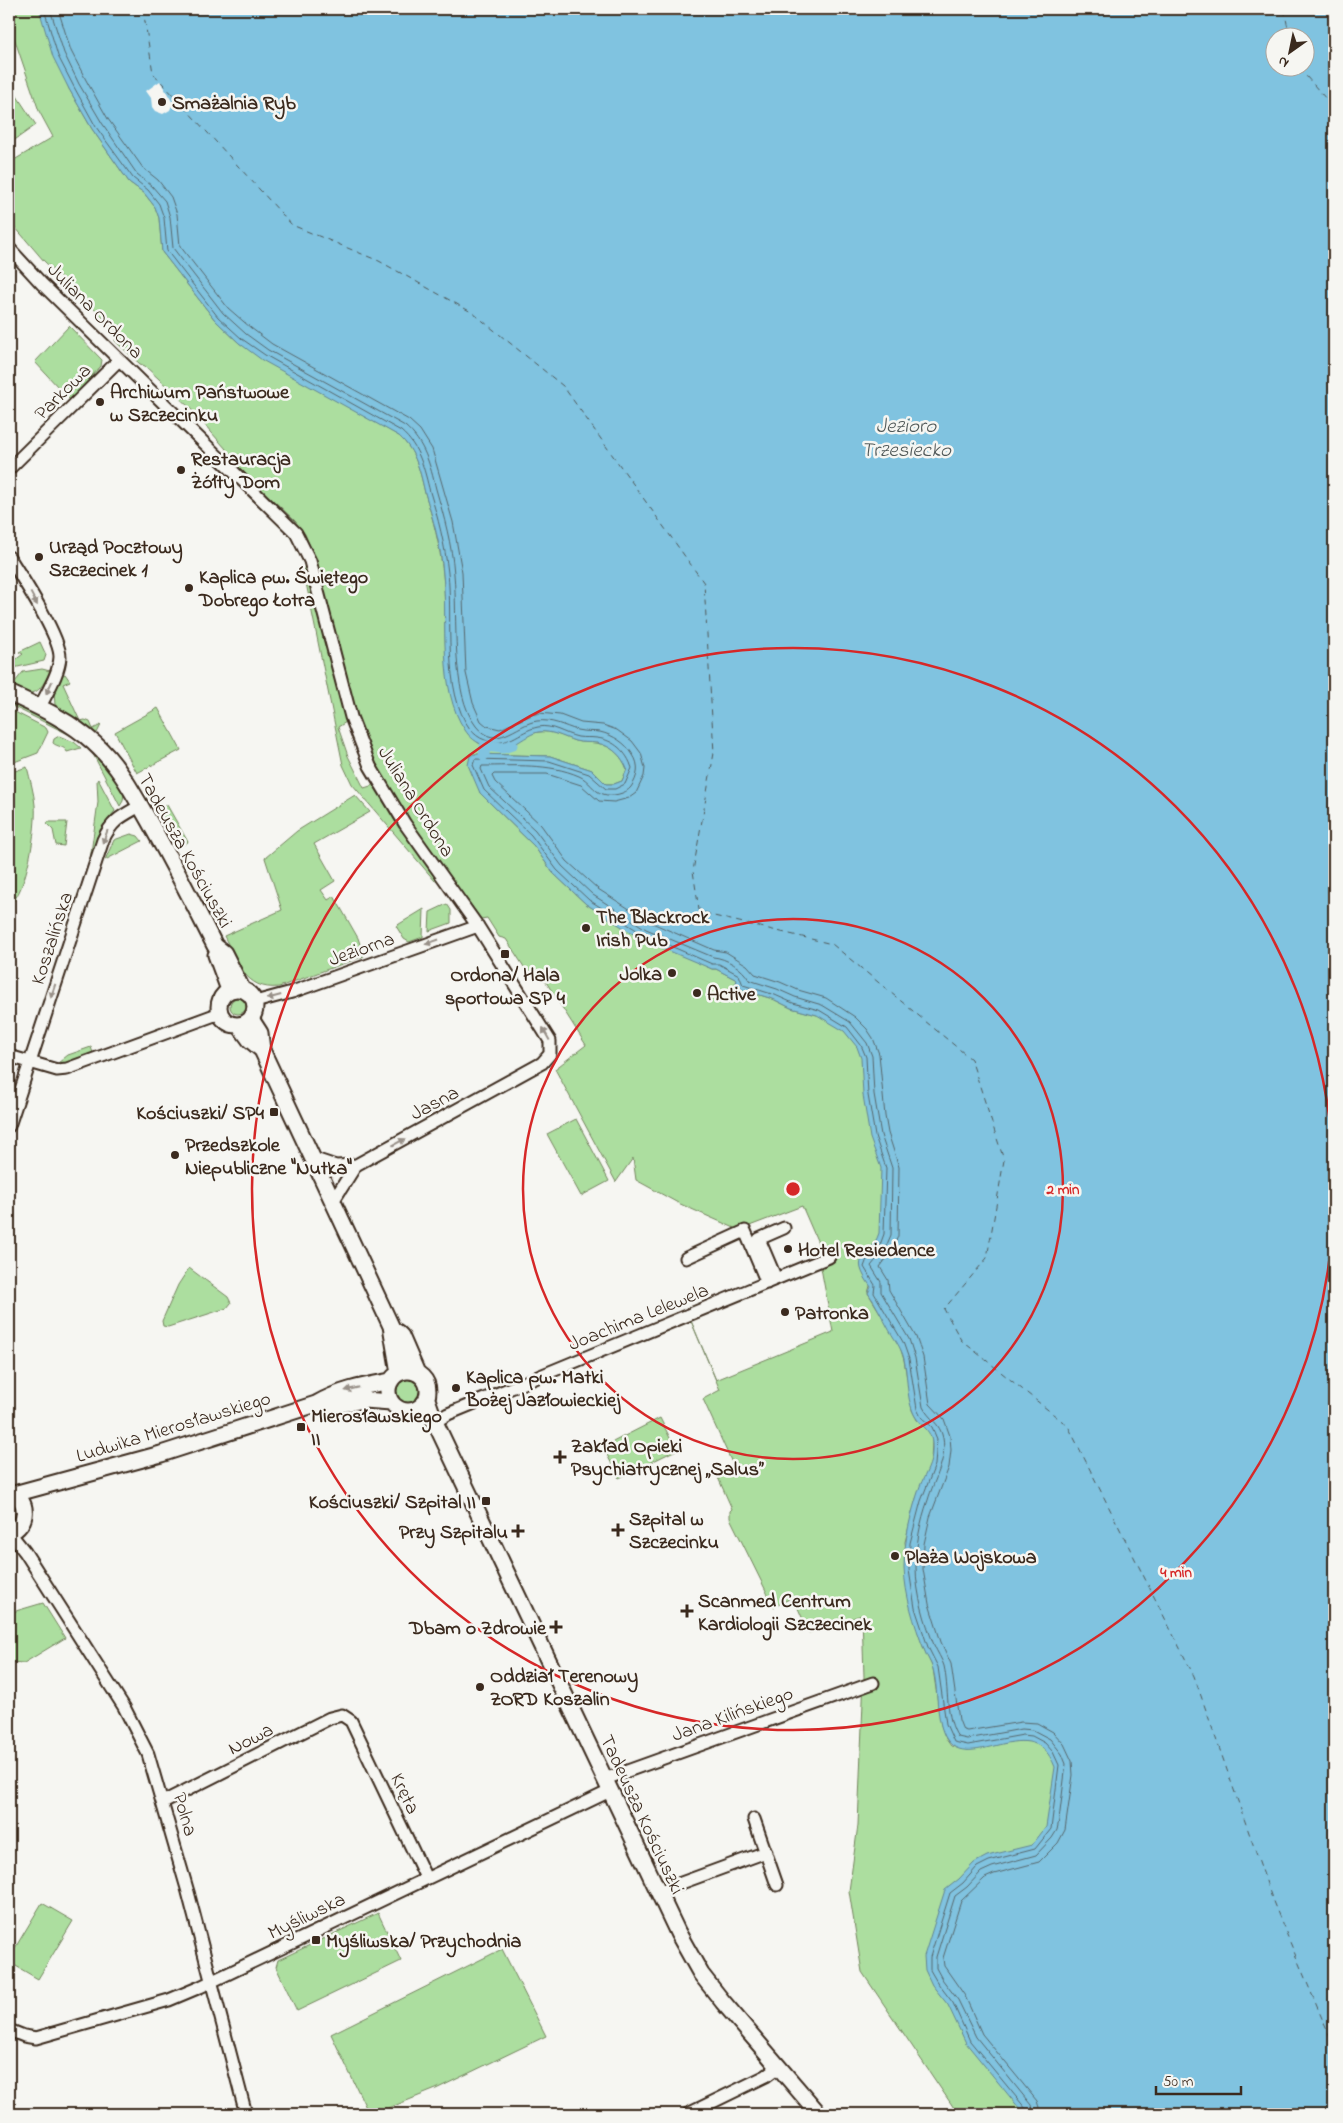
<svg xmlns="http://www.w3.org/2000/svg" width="1343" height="2123" font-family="'Indie Flower',sans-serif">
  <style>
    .green { fill: #acde9f; stroke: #74845e }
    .water { fill: #80c3e0; stroke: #648692; fill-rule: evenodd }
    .pier { fill: #f6f6f2 }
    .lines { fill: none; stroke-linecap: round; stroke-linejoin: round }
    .shore { stroke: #57676c; stroke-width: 1 }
    .canal { stroke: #80c3e0; stroke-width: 11 }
    .ferry { stroke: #505858; stroke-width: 1; stroke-dasharray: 6 5; stroke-linecap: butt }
    .street-casing { stroke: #3b2a1e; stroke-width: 15 }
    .secondary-casing { stroke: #3b2a1e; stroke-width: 19 }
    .street { stroke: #f6f6f2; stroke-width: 11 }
    .secondary { stroke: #f6f6f2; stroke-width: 15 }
    .oneway { fill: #989088 }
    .ring { fill: none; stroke: #d62828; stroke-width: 2.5 }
    .poi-dot { fill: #3b2a1e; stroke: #f6f6f2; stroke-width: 2 }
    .labels { text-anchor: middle; stroke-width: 5; stroke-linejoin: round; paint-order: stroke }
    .poi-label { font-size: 20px; font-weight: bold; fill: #3b2a1e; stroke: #f6f6f2; text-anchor: start }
    .street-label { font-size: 20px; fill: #3b2a1e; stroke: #f6f6f2 }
    .water-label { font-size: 21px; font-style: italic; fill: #505858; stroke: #f6f6f2 }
    .centre { fill: #d62828; stroke: #f6f6f2; stroke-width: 2.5 }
    .ring-label { font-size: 15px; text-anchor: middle; font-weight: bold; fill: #d62828; stroke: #f6f6f2; stroke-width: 5; stroke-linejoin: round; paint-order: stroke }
  </style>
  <rect width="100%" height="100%" fill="#f6f6f2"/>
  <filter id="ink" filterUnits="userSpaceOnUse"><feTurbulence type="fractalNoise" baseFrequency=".02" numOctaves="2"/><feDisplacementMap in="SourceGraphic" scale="10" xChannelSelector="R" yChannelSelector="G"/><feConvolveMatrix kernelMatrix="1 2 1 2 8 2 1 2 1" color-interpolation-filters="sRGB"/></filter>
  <g filter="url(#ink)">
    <path class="green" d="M9,9H39L69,89L92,129L129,182L144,193L155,207L159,218L162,252L215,320L239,343L399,436C416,451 420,471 425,493C433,519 440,546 443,574C449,630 435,695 476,741C478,743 482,745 486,746C508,754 519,735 539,732C552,730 563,737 575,741C582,743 590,742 597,743C612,746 622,756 627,769L622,781L614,784H606L592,770L550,756L474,754L480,793L534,846L553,873L586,904L624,927L712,969H716L737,980L735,986L737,988L773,999L791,1008L817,1015L835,1000L910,1147L868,1293L899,1344L904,1360L912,1410L917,1420L928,1429L932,1440L931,1463L916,1499L905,1542L918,1632L924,1649L933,1668L941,1725L946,1739L951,1746L968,1750L1015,1741H1030L1080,1663L1058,2114H958L862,1972L849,1891L858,1825L864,1677L862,1615L809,1633L793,1597L774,1607L730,1518V1511L732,1509L716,1473L733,1465L703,1399L720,1390L691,1321L716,1380L833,1332L821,1268L822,1252L802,1206L739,1230L678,1203L636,1180L633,1158L616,1182L555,1069L586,1045L541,974L526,970L506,939L499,937L487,918L481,919C445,869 404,819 376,763C358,726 348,686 338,646L340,644L338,635L335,634L316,562L305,534L295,521L225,454L226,449L190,408L145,366L140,364L115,341L117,331L44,261L9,220V163L53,137L39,111L9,23Z
      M9,84L36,125L9,144Z
      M69,326L102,360L101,366L70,400L35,362Z
      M305,567L346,722L338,727L348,756L364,788L374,785L409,840L437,880L435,881L352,784L343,765L303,568Z
      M40,642L46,655L44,661L9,669V665L23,654L19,652Z
      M42,669L50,671C39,694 35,698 11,687L23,672Z
      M65,674L70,681L63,684L80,721L85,720L90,722L93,729L101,725L97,733L94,734L55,705L54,692L61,676Z
      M9,699L61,725L80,740L10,705Z
      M158,708L181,750L137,773L115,732Z
      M9,709L46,728L48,732L38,753L9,764Z
      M59,736L74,742L81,748L67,752C65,746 57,747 53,743L54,739Z
      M94,751L103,761L124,792L123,801L120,806L93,754Z
      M27,767C30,779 34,793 35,805C37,826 27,894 9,905V773Z
      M98,779L115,811L100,830L90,860L98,802L97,780Z
      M355,795L370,812L314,844L335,881L321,890L328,900L334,896L358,938L364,956L279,987C245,991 237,961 224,936L282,910L265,858L297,831Z
      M167,805L188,842L179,847L158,809Z
      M48,822H67L64,846L56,845L53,830L47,824Z
      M131,834L138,836L142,841L105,860L114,840Z
      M447,904L451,910V923L429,931L430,912Z
      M424,909L423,937L409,942L404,939L396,926Z
      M230 1006a8 8 0 1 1 16 0a8 8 0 1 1-16 0Z
      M91,1047L93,1053L68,1063H58L68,1055Z
      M576,1119L609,1181L581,1196L547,1134Z
      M189,1268L228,1297L231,1303L227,1308L168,1327L163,1326L162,1321L178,1285Z
      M396 1391a12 12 0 1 1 24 0a12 12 0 1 1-24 0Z
      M660,1418L676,1450L619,1478L603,1447Z
      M43,1603L65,1638L24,1663L9,1662V1613Z
      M42,1903L73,1921L38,1979L9,1962V1958Z
      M378,1913L401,1961L297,2011L276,1967L278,1960Z
      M502,1949L546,2036L436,2089L374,2114H369L331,2034Z"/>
    <path class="water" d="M39,9H1334V2114H1024L966,2043L948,2005L932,1985L925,1970L924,1956L945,1890L959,1879L974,1863L987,1856L1032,1845L1046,1827L1055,1767C1030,1702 958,1789 941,1726C936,1707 938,1688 933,1669C931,1662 926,1656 924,1649C914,1624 905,1595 904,1568C904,1539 911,1513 920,1486C925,1474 932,1464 932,1451C934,1427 920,1429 913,1412C906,1395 908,1377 904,1359C901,1346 893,1338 887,1326C881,1315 876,1304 868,1293L871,1287C847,1253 870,1261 879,1233L881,1168L870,1138L863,1095L861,1058L857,1047L844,1031L817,1015L791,1008L773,999L737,988L735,986L737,980L716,969H712L641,939L586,904L553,873L534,846L480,793L468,765L470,756L474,754L550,756L592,770L606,784H614L622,781L627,769C622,756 612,746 597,743C590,742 582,743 575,741C563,737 551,730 538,732C529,734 520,742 511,746C495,752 474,745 465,730C437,689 448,622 443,574C441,546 433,519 425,493C420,471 416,451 399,436L262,360L239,343L215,320L162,252L159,218L155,207L144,193L129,182L92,129L69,89L53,57ZM1276,38H1306V68H1276Z"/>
    <path class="pier" d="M160,81L173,103L170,110L163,114L155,111L152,107L151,98L146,91Z"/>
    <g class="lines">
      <path class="shore" d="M44,9L58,56L74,87L96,127L133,178L148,190L159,204L164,218L167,251L218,317L242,339L265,355L401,431C420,447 424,469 430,492C438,518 445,545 448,573C453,618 442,691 470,729C474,734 479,738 485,740C507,749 518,731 538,727C552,724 564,734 578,737C584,738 590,737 597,738C614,740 627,752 632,768L625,784L615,789H606L589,774L549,761L475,759L473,765L484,790L531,835L557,870L589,900L643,934L712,964H719L739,975L743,985L775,995L793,1003L819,1010L847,1027L861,1045L866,1057L868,1095L875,1136L886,1168L884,1234L880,1245L867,1259L864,1267L875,1285L874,1293L903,1342L909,1359L917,1409L921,1417L932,1427L937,1439L935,1465L921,1501L910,1543L909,1570L915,1608L928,1647L938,1667L946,1724L954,1742L968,1745L1023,1735L1032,1736L1045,1743L1053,1752L1059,1765L1051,1829L1035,1849L989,1861L977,1867L963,1883L950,1893L930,1957V1970L937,1982L953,2003L970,2041L1026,2109L1027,2114
        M50,9L64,53L79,84L102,123L137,174L152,186L165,201L170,217L173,248L223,313L246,334L268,350L405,426C425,443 430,465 436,489C444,517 452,545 454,574C458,616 450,693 476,726C496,752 516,724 537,721C552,719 564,726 577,730C585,732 593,731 600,732C613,735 626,743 633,755C640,765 638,777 631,787C626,794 611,797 603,794C594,792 589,780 579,776C549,763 515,766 482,766L481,769L489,787L535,830L562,866L593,895L646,929L713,957C726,958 743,968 749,980L777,989L795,997L822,1005L850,1022L867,1043L872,1056L874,1094L881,1135L892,1168L891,1235L885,1249L871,1266L881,1282V1292L909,1339L915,1358L923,1407C929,1419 940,1423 943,1438C947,1461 934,1479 928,1500C920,1522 916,1544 916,1567C916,1593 925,1622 934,1645C937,1652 942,1659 944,1666C949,1688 945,1718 958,1737L967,1739L1022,1729L1033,1730L1050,1739L1062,1754L1066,1764L1059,1820L1057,1830L1052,1838L1036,1855L992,1867L981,1872L967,1887L955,1896L936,1957V1968L942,1979L958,2000L976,2037L1031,2105L1033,2114
        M58,9L71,51L86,80L108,119L143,168L158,180L171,197L177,214L180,246L228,308L251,328L272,344L409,420L420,430L432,449L453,522L462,572L466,673L473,703L481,721L487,726L500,729L532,715L539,713L560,715L581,723L603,725L617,730L632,741L641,753L645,768L644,776L636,793L629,798L614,802L599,801L581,785L547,774H494L492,776L495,782L541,825L567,861L598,889L650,922L714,950L726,952L747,965L755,974L780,982L798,990L826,998L855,1017L867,1029L873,1038L879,1054L885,1116L888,1133L899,1167L898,1236L892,1251L880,1267L888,1280L889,1290L916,1337L923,1357L930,1404L944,1419L950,1436L951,1450L949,1467L930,1517L924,1544L923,1569L929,1604L941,1642L951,1664L959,1720L963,1730L967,1731L1021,1722L1037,1723L1053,1732L1064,1744L1072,1761L1073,1775L1065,1830L1058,1843L1039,1862L994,1874L985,1878L961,1901L943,1958L944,1966L965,1996L982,2034L1037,2101L1041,2114"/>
      <path class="canal" d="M484,755L485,746L503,748L512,745"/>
      <path class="ferry" d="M143,9L153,73L292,225L379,261L473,313L563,386L704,583L714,753L693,871L699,910L714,916L832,944L971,1059L1004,1160L987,1258L944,1309L961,1340L1068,1426L1194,1676L1274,1904L1334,2047
        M1284,9L1290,38
        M1299,68L1334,108"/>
      <g class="street-casing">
        <path id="street" d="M9,248L42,284L296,533L310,561L351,717L370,766L405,824L479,928L550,1041V1054L542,1063L356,1165L336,1166L312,1158
          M9,469L119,360
          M9,557C21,576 60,636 60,657C59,674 47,692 40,707
          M255,1002L292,992L478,926
          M9,1056L57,1070L67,1069L220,1013
          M9,1126L103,840C112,820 122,816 140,806
          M332,1203L356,1165
          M686,1258L745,1231L767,1283
          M776,1279L759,1239L784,1228
          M435,1422L448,1414L829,1257
          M10,1533L25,1552L124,1707L148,1754L188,1892L246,2114
          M605,1779L873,1683
          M163,1802L330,1718L342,1715L351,1721L426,1878
          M754,1819L777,1885
          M658,1893L673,1886L766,1852
          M9,2030L24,2036L36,2038L169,2000L200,1987L610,1791
          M688,2114L766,2076L778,2067"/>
      </g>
      <g class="secondary-casing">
        <path id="secondary" d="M9,693C39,707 69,720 94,743C118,764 133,793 149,821C172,862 194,904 215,946L224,953L242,989
          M216,955L229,990
          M219 1007a18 18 0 1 1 36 0a18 18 0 1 1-36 0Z
          M251,1019L260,1033L262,1050L391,1326L399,1373
          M239,1025L250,1040L262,1050
          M397,1332L401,1336L417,1373
          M388 1391a20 20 0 1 1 40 0a20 20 0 1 1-40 0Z
          M427,1399L435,1422L678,1933L701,1974L723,2002L819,2114
          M316,1404L332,1406L364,1400L391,1402
          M9,1492C30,1499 29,1525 9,1533
          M14,1494L161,1454L316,1404C340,1390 364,1386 391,1381"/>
      </g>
      <use href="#street" class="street"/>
      <use href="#secondary" class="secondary"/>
    </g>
    <defs><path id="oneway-solid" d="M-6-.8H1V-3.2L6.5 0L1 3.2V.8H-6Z" transform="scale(1.25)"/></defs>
    <g class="oneway">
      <use href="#oneway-solid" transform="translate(34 599) rotate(62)"/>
      <use href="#oneway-solid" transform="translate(49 688) rotate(115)"/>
      <use href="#oneway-solid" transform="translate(105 837) rotate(111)"/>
      <use href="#oneway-solid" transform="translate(432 942) rotate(161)"/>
      <use href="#oneway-solid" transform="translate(53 991) rotate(108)"/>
      <use href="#oneway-solid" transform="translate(274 997) rotate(165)"/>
      <use href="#oneway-solid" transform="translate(546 1034) rotate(-119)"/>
      <use href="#oneway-solid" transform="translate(399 1142) rotate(-28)"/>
      <use href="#oneway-solid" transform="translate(352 1389) rotate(166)"/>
    </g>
  </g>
  <g class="ring">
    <circle cx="793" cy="1189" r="270"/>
    <circle cx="793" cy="1189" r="541"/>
  </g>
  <g class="poi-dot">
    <circle cx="162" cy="102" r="5"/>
    <circle cx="100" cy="402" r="5"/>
    <circle cx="181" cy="470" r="5"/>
    <circle cx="39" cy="557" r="5"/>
    <circle cx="189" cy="588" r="5"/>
    <circle cx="586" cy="928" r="5"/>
    <rect x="500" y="949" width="10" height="10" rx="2.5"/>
    <circle cx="672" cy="973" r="5"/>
    <circle cx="697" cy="993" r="5"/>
    <rect x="269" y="1107" width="10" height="10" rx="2.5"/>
    <circle cx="175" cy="1155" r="5"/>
    <circle cx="788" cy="1249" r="5"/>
    <circle cx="785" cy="1312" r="5"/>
    <circle cx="456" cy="1388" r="5"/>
    <rect x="296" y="1422" width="10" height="10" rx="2.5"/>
    <path d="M557.5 1449.5h5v5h5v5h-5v5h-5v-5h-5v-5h5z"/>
    <rect x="481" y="1496" width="10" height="10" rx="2.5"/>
    <path d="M615.5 1522.5h5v5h5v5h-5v5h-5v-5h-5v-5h5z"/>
    <path d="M515.5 1523.5h5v5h5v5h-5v5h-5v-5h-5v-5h5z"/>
    <circle cx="895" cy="1556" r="5"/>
    <path d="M684.5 1603.5h5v5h5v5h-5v5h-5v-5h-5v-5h5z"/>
    <path d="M553.5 1619.5h5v5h5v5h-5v5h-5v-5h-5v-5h5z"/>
    <circle cx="480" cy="1687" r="5"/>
    <rect x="311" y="1935" width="10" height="10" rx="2.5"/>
  </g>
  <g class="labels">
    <g class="poi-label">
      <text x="172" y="109">Smażalnia Ryb</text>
      <text x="110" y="398">Archiwum Państwowe<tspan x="110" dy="23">w Szczecinku</tspan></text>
      <text x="191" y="465">Restauracja<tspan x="191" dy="23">Żółty Dom</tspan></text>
      <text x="49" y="553">Urząd Pocztowy<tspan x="49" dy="23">Szczecinek 1</tspan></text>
      <text x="199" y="583">Kaplica pw. Świętego<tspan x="199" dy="23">Dobrego Łotra</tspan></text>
      <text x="596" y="923">The Blackrock<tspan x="596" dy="23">Irish Pub</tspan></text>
      <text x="662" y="980" text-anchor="end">Jolka</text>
      <text x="505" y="981" text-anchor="middle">Ordona/ Hala<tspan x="505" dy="23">sportowa SP 4</tspan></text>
      <text x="707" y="1000">Active</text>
      <text x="264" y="1119" text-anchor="end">Kościuszki/ SP4</text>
      <text x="185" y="1151">Przedszkole<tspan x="185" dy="23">Niepubliczne "Nutka"</tspan></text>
      <text x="798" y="1256">Hotel Resiedence</text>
      <text x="795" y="1319">Patronka</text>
      <text x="466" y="1383">Kaplica pw. Matki<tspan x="466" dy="23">Bożej Jazłowieckiej</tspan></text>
      <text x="311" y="1422">Mierosławskiego<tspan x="311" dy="23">II</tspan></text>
      <text x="571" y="1452">Zakład Opieki<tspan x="571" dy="23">Psychiatrycznej „Salus”</tspan></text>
      <text x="476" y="1508" text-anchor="end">Kościuszki/ Szpital II</text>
      <text x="629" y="1525">Szpital w<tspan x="629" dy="23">Szczecinku</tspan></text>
      <text x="508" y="1538" text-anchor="end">Przy Szpitalu</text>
      <text x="905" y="1563">Plaża Wojskowa</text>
      <text x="698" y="1607">Scanmed Centrum<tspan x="698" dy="23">Kardiologii Szczecinek</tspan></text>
      <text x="546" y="1634" text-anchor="end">Dbam o Zdrowie</text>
      <text x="490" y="1682">Oddział Terenowy<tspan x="490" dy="23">ZORD Koszalin</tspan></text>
      <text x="326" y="1947">Myśliwska/ Przychodnia</text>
    </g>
    <g class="street-label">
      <text transform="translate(96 310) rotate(45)" y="7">Juliana Ordona</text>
      <text transform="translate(62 391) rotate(-45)" y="7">Parkowa</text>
      <text transform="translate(417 801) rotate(58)" y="7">Juliana Ordona</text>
      <text transform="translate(186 850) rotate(61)" y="7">Tadeusza Kościuszki</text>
      <text transform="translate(51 938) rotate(-72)" y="7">Koszalińska</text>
      <text transform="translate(361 948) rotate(-19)" y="7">Jeziorna</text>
      <text transform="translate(434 1102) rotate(-28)" y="7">Jasna</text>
      <text transform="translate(638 1316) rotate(-22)" y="7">Joachima Lelewela</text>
      <text transform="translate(173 1426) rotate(-17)" y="7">Ludwika Mierosławskiego</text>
      <text transform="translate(732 1713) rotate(-20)" y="7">Jana Kilińskiego</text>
      <text transform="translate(250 1738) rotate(-27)" y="7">Nowa</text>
      <text transform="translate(406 1793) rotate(64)" y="7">Kręta</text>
      <text transform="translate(186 1814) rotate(74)" y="7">Polna</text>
      <text transform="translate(643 1814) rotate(65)" y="7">Tadeusza Kościuszki</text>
      <text transform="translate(306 1915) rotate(-26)" y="7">Myśliwska</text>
    </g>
    <g class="water-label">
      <text x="906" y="432">Jezioro<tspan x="906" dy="24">Trzesiecko</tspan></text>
    </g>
  </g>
  <circle cx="793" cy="1189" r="8" class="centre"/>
  <g class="ring-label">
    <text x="1063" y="1194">2 min</text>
    <text x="1176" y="1577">4 min</text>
  </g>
  <rect width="1343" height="2123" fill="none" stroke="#f6f6f2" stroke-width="30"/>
  <rect x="15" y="15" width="1313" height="2093" fill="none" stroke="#3b2a1e" stroke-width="2" filter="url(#ink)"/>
  <g transform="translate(1290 52) rotate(213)"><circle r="24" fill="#f6f6f2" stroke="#aba49d"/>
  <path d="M0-4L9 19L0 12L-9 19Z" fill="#3b2a1e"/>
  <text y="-8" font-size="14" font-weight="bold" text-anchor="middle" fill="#3b2a1e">N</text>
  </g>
  <path d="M1156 2086v8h85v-8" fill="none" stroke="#3b2a1e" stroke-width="2.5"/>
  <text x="1163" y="2086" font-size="15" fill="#3b2a1e" stroke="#f6f6f2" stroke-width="4" paint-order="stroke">50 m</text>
</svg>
